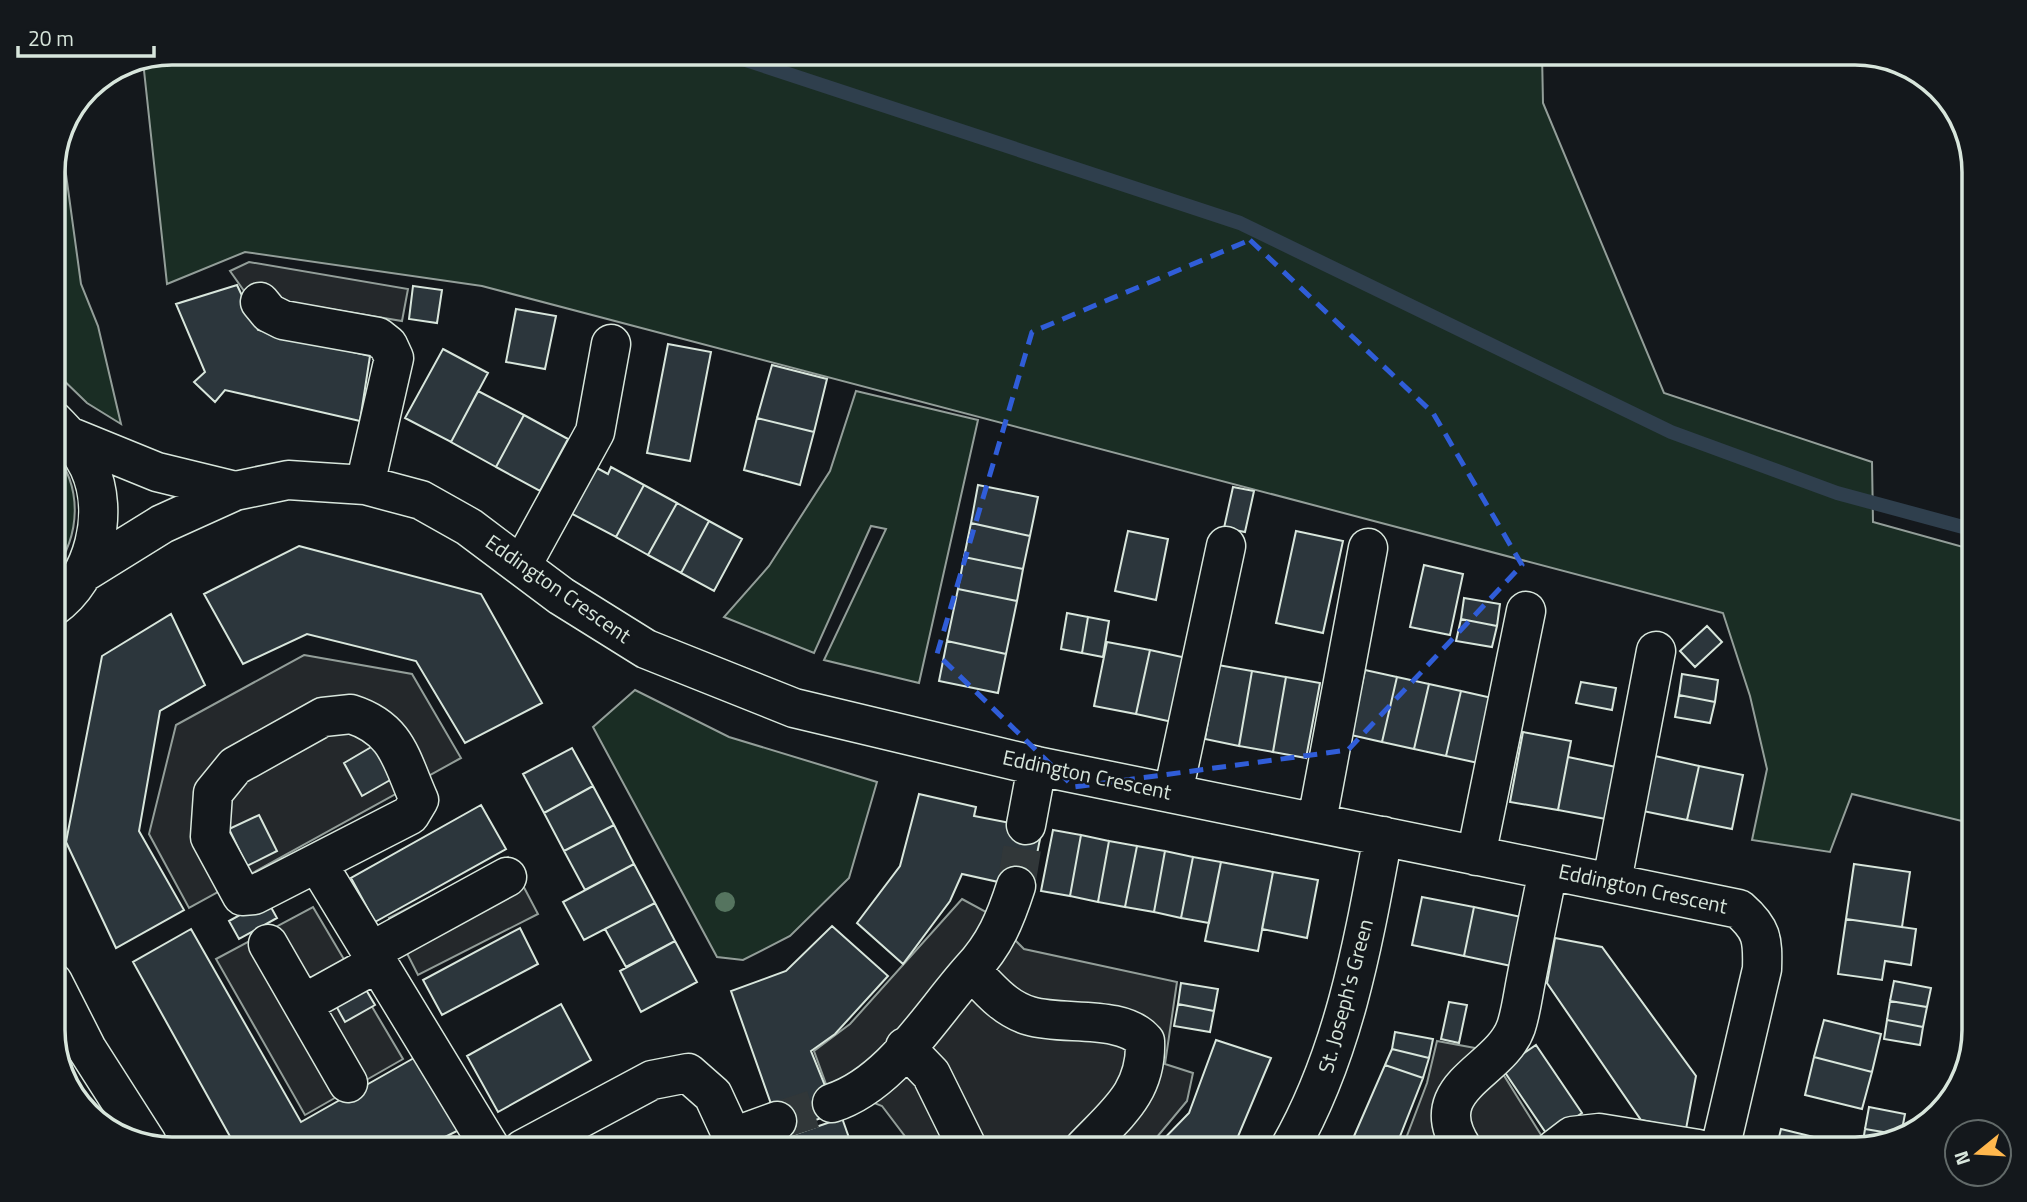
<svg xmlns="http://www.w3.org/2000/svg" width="2027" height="1202" font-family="'Titillium Web',sans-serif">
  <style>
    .green { fill: #1a2d24; stroke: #939e99; stroke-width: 2 }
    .parking { fill: #24282b; stroke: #939e99; stroke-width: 2 }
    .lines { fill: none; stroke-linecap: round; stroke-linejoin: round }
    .stream { stroke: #2f3f4d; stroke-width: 14 }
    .building { fill: #2c363c; stroke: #d8e6dc; stroke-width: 2 }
    .minor-tunnel { stroke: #313739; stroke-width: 38; stroke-dasharray: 38 19; stroke-linecap: butt }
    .minor-casing { stroke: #d8e6dc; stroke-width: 41 }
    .minor { stroke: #14181c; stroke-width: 38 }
    .tree { fill: #55745f }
    .marked { fill: none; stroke: #305dd8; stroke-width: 5; stroke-dasharray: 14 9; stroke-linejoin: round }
    .labels { text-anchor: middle; stroke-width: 5; stroke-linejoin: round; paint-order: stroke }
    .street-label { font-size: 21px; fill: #d8e6dc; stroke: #14181c }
    .rim { fill: none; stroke: #d8e6dc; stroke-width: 3.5 }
  </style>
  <rect width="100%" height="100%" fill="#14181c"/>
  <path class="green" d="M1542,54L1543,103L1664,393L1872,462L1873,522L1974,550V824L1852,794L1830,852L1752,840L1767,769L1750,696L1723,613L482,286L245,252L167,284L143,61Z
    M62,145L81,284L98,326L121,424L87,403L53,370V165Z
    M856,391L978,420L919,683L824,660L886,529L871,526L814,653L724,617L769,566L830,471Z
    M53,450C83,487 81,535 53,573Z
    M635,690L729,737L877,782L849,878L790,936L743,960L717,957L593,727Z"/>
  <path class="parking" d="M249,262L408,289L402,321L247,295L230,271Z
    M304,655L412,674L461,758L189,908L149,834L176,725Z
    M508,857L538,914L418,975L389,918Z
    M962,899L988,913L1024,949L1177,982L1165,1064L1193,1073L1187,1101L1147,1149H910L907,1139L882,1106L826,1084L814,1051L850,1024Z
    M313,907L403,1059L305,1115L216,959Z
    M1437,1041L1475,1048L1503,1074L1543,1138L1544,1149H1402L1427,1083Z"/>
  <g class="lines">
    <path class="stream" d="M740,58L1240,223L1671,432L1837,493L1974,530"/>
  </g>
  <path class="building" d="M237,285L258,330L370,356L360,421L225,390L215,402L194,382L205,372L176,304Z
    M413,286L442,290L437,323L409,319Z
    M516,309L556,316L545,369L506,362Z
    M668,344L711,352L690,461L647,453Z
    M443,349L488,373L451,442L405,418Z
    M772,365L827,379L814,432L757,418Z
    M478,391L524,415L496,467L451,442Z
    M524,415L568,439L540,491L496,467Z
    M757,418L814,432L800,485L744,470Z
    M584,461L608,474L611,467L644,485L616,537L559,507Z
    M644,485L677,503L648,555L616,537Z
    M978,485L1038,497L1030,536L971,523Z
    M1233,487L1254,491L1245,532L1224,528Z
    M677,503L709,521L681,573L648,555Z
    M709,521L742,539L714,591L681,573Z
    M971,523L1030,536L1023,569L964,557Z
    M1128,531L1168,539L1156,600L1115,591Z
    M1296,531L1343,541L1323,633L1276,623Z
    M299,546L481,594L542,703L465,743L416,661L307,634L243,664L204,594Z
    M964,557L1023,569L1017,601L958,589Z
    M1424,565L1463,574L1450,635L1410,627Z
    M958,589L1017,601L1006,654L947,641Z
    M1464,598L1500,604L1497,626L1461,619Z
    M1067,613L1088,617L1082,653L1061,649Z
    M171,614L205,685L160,711L139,831L184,910L116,948L66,842L102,656Z
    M1088,617L1109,621L1103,657L1082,653Z
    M1461,619L1497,626L1492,647L1456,641Z
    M1707,626L1722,642L1695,667L1680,651Z
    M947,641L1006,654L998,693L939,681Z
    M1107,642L1150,650L1136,714L1094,706Z
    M1150,650L1191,659L1177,723L1136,714Z
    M1218,665L1252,671L1239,746L1205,739Z
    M1365,670L1397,677L1382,742L1351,735Z
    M1252,671L1286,677L1273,752L1239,746Z
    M1682,674L1718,680L1715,702L1679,695Z
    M1286,677L1320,683L1306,758L1273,752Z
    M1397,677L1429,684L1414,749L1382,742Z
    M1581,682L1616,688L1612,710L1576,703Z
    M1429,684L1461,691L1446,756L1414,749Z
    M1461,691L1492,698L1478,763L1446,756Z
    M1679,695L1715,702L1710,723L1675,717Z
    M1523,732L1571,741L1558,810L1510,802Z
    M373,746L392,779L362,796L344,763Z
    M572,748L593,786L544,813L523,774Z
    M1655,756L1699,766L1687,820L1643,811Z
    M1568,757L1616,767L1606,819L1558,810Z
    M1699,766L1743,775L1732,829L1687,820Z
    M593,786L614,825L564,851L544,813Z
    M919,794L976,807L974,816L1042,829L1030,889L962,874L950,901L903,964L857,923L900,866Z
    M481,805L506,849L375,922L351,878Z
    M259,815L277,851L247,866L229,829Z
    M614,825L634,864L585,890L564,851Z
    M1053,830L1081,835L1070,896L1041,891Z
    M1081,835L1109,841L1098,902L1070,896Z
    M1109,841L1137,846L1125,907L1098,902Z
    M1137,846L1165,851L1154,912L1125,907Z
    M1165,851L1193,857L1181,918L1154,912Z
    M1193,857L1221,862L1209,923L1181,918Z
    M1221,862L1273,872L1258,951L1205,941Z
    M634,864L655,903L584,940L563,902Z
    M1854,864L1910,872L1902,927L1846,919Z
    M1273,872L1318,880L1307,938L1262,929Z
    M1422,897L1474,907L1464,956L1412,945Z
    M267,900L277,918L239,939L229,921Z
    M655,903L675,941L626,967L605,929Z
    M1474,907L1526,918L1516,967L1464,956Z
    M1846,919L1916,929L1911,965L1885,961L1882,980L1838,974Z
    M832,926L888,976L835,1034L811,1051L836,1113L781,1132L731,991L786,971Z
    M520,928L538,964L442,1015L423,980Z
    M191,929L301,1122L421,1054L465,1127L421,1149H237L133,962Z
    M1555,938L1602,947L1696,1076L1686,1129L1641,1120L1547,983Z
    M675,941L697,982L641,1012L620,971Z
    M1894,981L1931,988L1927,1007L1890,1001Z
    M1181,983L1218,989L1214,1011L1178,1004Z
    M365,988L375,1005L345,1022L335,1004Z
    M1890,1001L1927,1007L1923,1027L1887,1020Z
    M1449,1002L1467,1005L1459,1043L1441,1039Z
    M561,1004L591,1060L498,1112L467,1056Z
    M1178,1004L1214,1011L1210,1032L1174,1026Z
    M1824,1020L1881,1034L1872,1072L1814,1057Z
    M1887,1020L1923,1027L1920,1045L1884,1039Z
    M1395,1032L1433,1039L1429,1058L1392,1049Z
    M1216,1040L1271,1058L1234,1146L1231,1149H1154L1189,1113Z
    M1536,1045L1582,1113L1548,1136L1502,1068Z
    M1392,1049L1429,1058L1423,1078L1385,1065Z
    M1814,1057L1872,1072L1862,1109L1805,1095Z
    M1385,1065L1423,1078L1395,1149H1368L1351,1143Z
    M1869,1107L1905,1114L1901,1135L1865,1129Z
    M842,1118L853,1149H784L781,1139Z
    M1781,1129L1855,1147V1149H1776Z
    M1865,1129L1901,1135L1900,1137L1862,1148Z
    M675,1140L679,1149H651Z"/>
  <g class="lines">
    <path class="minor-tunnel" d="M1016,886L1026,825
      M777,1121L832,1103"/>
    <g class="minor-casing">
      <path id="minor" d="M260,302L269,313L283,320L378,337L388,345L394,358L365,485
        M53,420C67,434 80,448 89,467C110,513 94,578 53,607
        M71,437L157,472L235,491
        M522,565L595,432L611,344
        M83,573L162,524L235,491L288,480L365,485L421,500L469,527L561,596L646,649L794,708L1037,766L1739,909C1762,929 1763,939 1762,969L1720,1149
        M351,714C398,729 401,760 419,800L410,815L254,895L242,896L210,837L213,793L235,766L323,717Z
        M1173,793L1226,546
        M1317,821L1368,548
        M1026,825L1037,766
        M1476,856L1526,611
        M317,863L491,1149
        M1612,881L1656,651
        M268,944L348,1083
        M370,952L507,877
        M971,970C995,944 1005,920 1016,886
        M53,982L87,1049L147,1143
        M303,1004L377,963
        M905,1047L931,1074L968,1149
        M832,1103C891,1084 930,1016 971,970C989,989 1005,1009 1030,1016C1063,1026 1122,1014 1145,1041C1147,1093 1116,1114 1083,1149
        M733,1137L777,1121
        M523,1149L652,1080L688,1073L713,1095L738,1149
        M1289,1149C1344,1053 1363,944 1383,836
        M1463,1149C1421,1086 1500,1073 1516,1027C1521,1012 1523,995 1526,980C1533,943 1541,906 1548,870
        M1555,1149L1572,1136L1599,1133L1698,1149"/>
    </g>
    <use href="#minor" class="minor"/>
  </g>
  <circle class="tree" cx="725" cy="902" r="10"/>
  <path class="marked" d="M1250,240L1433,413L1522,565L1348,750L1074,787L937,654L1032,332Z"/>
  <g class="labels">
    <g class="street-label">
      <text transform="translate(558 589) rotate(35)" y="7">Eddington Crescent</text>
      <text transform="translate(1087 775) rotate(12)" y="7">Eddington Crescent</text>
      <text transform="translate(1643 889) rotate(12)" y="7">Eddington Crescent</text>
      <text transform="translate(1346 996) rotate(-75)" y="7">St. Joseph's Green</text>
    </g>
  </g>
  <path d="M0 0H2027V1202H0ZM172 65H1855A107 107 0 0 1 1962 172V1030A107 107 0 0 1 1855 1137H172A107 107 0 0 1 65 1030V172A107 107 0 0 1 172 65Z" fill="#14181c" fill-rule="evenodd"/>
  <path class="rim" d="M172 65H1855A107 107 0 0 1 1962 172V1030A107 107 0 0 1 1855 1137H172A107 107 0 0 1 65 1030V172A107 107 0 0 1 172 65Z"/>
  <g transform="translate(1978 1153) rotate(252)"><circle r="33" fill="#14181c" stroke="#626a69" stroke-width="2"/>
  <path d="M0-5L12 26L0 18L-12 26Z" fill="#ffb74d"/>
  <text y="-10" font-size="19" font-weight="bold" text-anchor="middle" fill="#d8e6dc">N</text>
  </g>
  <path d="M18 46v10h136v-10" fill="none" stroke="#d8e6dc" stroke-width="3.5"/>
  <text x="28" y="46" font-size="21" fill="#d8e6dc" stroke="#14181c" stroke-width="5" paint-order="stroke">20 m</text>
</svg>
